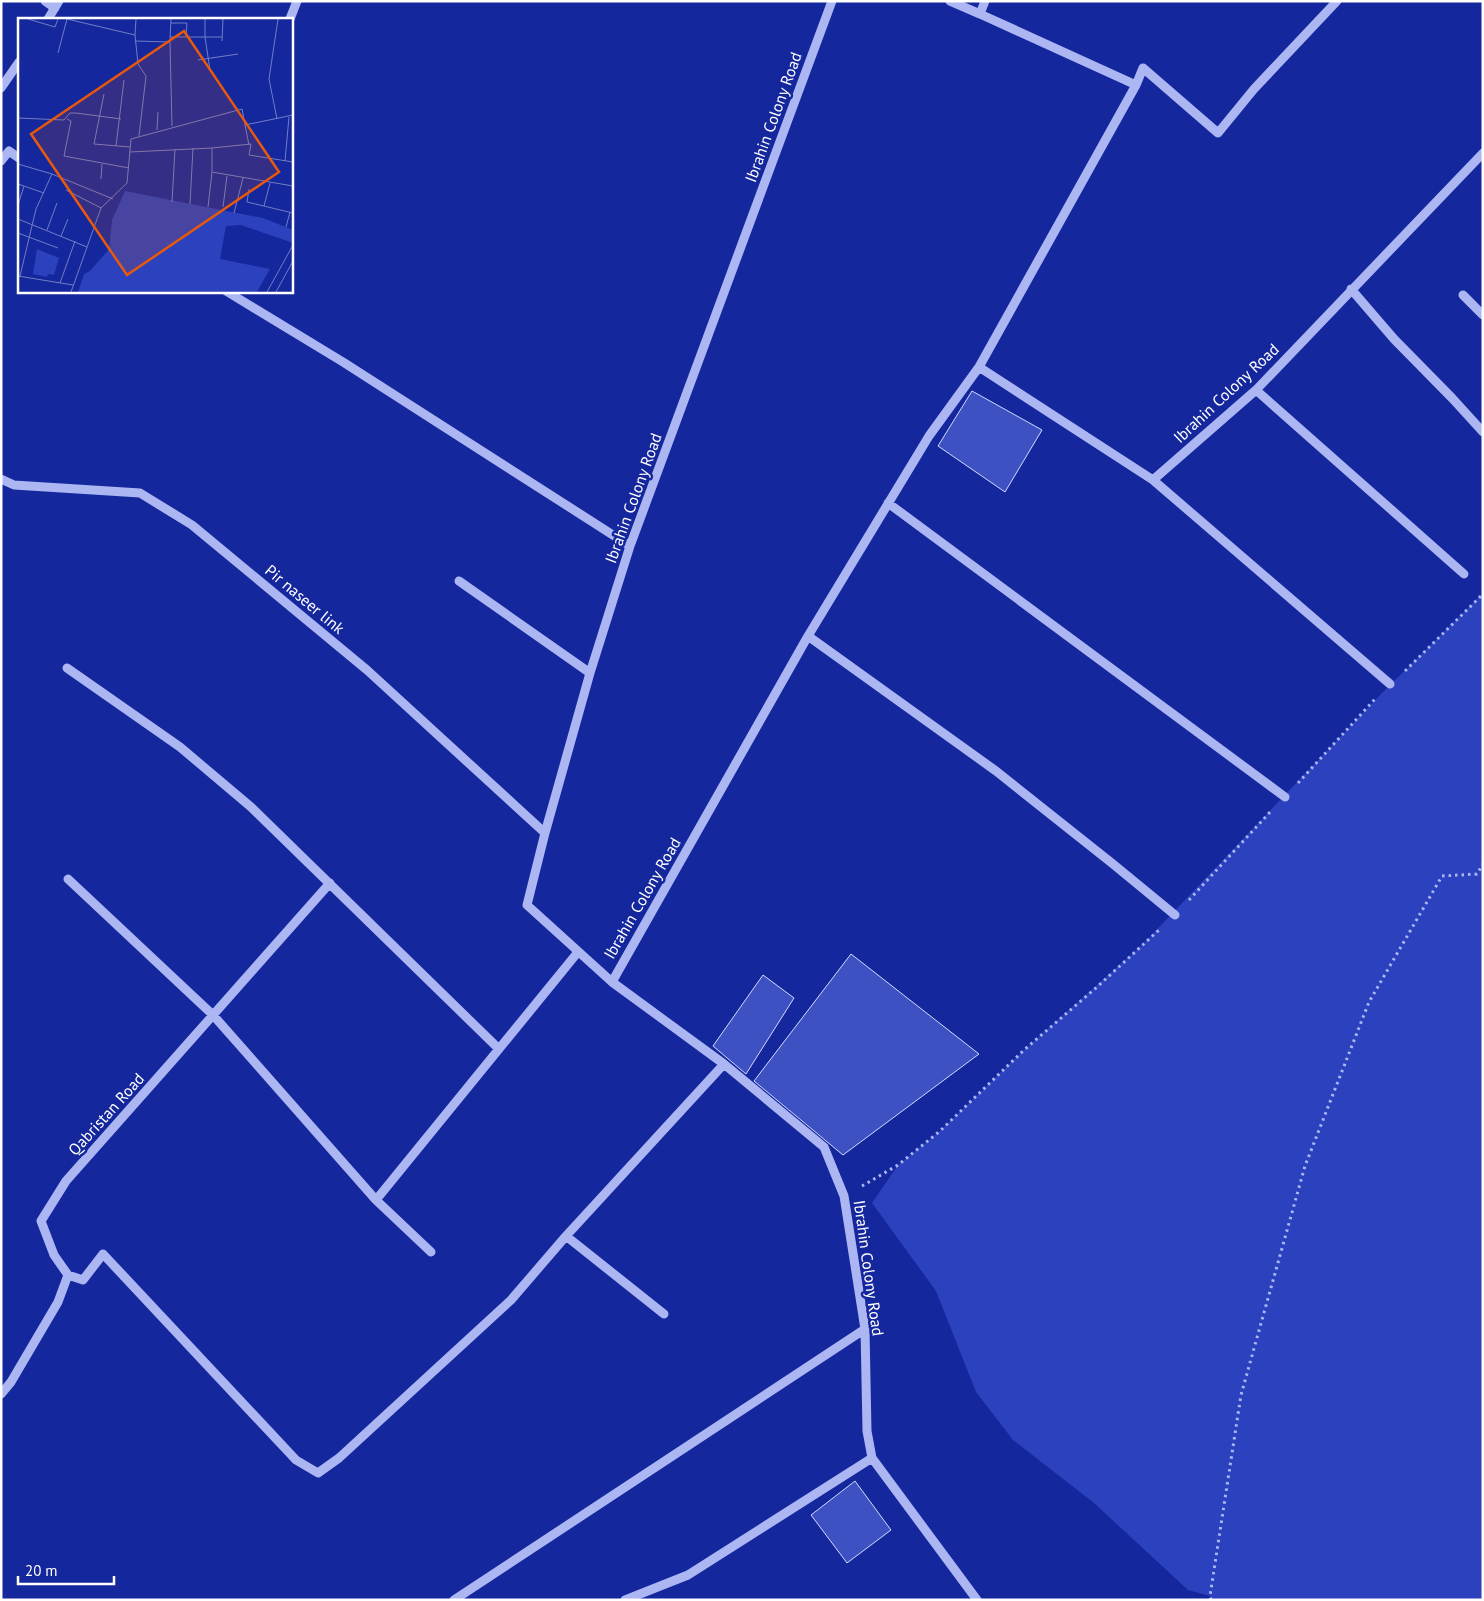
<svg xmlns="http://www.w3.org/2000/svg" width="1484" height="1601" font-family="'PT Sans',sans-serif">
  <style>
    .green { fill: #2c41bd }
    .building { fill: #3d51c3; stroke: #d4dafd }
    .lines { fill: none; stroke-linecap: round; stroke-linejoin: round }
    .path { stroke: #abb6f3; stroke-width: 3; stroke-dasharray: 2.5 4; stroke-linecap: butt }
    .minor { stroke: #abb6f3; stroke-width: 9 }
    .labels { text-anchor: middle; stroke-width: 5; stroke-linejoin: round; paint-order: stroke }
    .street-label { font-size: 16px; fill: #fff; stroke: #15279d }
    .inset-road { fill: none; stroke: #737dc4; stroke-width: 1 }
    .view { fill: #e8590c; fill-opacity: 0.15; stroke: #e8590c; stroke-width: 2.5 }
    .inset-edge { fill: none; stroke: #fff; stroke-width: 2.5 }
  </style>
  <rect width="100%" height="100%" fill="#15279d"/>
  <path class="green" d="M1483,593V1600H1211L1210,1596L1188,1590L1094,1503L1013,1440L976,1392L936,1291L872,1203L898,1165L940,1131L1024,1050L1144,943L1380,695Z"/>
  <path class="building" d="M972,391L1042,430L1005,492L938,446Z
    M851,954L979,1054L843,1155L754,1081Z
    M763,975L794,998L746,1074L713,1046Z
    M855,1481L891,1530L847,1563L811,1515Z"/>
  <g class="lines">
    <path class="path" d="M1405,671L1483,594
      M1298,783L1375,699
      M1189,900L1271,811
      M862,1186L898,1165L940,1131L1024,1050L1097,987L1160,929
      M1211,1600L1210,1596L1241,1395L1305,1166L1369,1002L1442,876L1477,874L1483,864"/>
    <path class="minor" d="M45,1L55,8
      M832,1L630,546L590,673L545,833L527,905L612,982L724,1064L824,1147L844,1196L865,1329L867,1431L872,1458L977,1600
      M950,1L980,14L985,1
      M980,14L1136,85
      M48,19L59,1
      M290,19L297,1
      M1,88L19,62
      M1,161L9,151L19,158
      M1351,289L1394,339L1452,398L1483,432
      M226,291L343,362L630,546
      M1463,295L1483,315
      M979,367L1136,85L1143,68L1218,133L1254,89L1337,1
      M1256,390L1464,574
      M1,479L14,485L140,493L192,525L367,670L545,833
      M1153,480L1390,684
      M888,503L1285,797
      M459,581L590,673
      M808,636L996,771L1113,864L1175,915
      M67,668L180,747L251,807L499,1049
      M68,879L213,1015L376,1200L578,952
      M612,982L808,636L929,436L979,367L1153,480L1256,390L1483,153
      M376,1200L431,1252
      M566,1236L664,1314
      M68,1275L83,1280L103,1254L296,1460L318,1473L339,1458L511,1300L566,1236L724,1064
      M1,1394L11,1382L58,1302L68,1275L54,1255L41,1221L66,1181L330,883
      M454,1600L865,1329
      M625,1600L688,1575L872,1458"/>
  </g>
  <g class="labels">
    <g class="street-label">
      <text transform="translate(773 117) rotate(-70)" y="6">Ibrahin Colony Road</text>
      <text transform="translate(1226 393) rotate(-43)" y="6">Ibrahin Colony Road</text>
      <text transform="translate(633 498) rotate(-70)" y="6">Ibrahin Colony Road</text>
      <text transform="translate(305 599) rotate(40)" y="6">Pir naseer link</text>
      <text transform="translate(642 898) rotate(-60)" y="6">Ibrahin Colony Road</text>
      <text transform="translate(106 1114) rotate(-48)" y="6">Qabristan Road</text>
      <text transform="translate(869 1268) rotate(82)" y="6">Ibrahin Colony Road</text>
    </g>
  </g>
  <g transform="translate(18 18)">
    <rect width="275" height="275" fill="#15279d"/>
    <path d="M107,173L245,200L275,212V225L223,207L208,208L202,241L252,251L239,274H60L66,256L72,253L91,231L94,202ZM19,231L41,240L36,257L30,256L29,259L15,256Z" fill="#2c41bd"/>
    <path class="inset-road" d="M10,1L37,9L40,1M153,5H169L168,19M117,17L118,1M152,19H187V1M152,21L153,1M117,23L152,24L154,108M204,23L205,1M40,35L49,1L117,17L120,46L128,58L121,118M180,42L220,36M192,52L187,19H204M86,76L76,126L112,129M0,100L46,102L52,95H58L103,101M49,101L53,103L46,138L111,150M259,101L251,61L260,1M227,107L231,127M139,112L140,94M98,128L106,62M194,130L233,126L231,137L275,144M112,134L194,130V154L275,168M267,143L271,99M0,146L34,156L95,181M83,161L84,146M0,166L26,175M231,171L229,184L275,195M48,172L83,190M154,184L157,131M172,186L175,130M0,187L6,168M246,188L252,165M190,189L194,154M205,189L209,158M216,195L225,160M0,201L69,229M268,209L272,194M29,212L39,185M0,215L40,230M43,218L50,201M0,258L55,267M2,258L18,191L34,156M42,265L57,223M53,274L83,190L109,165L113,121L224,91L227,107L275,97M249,274L275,227M258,274L275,243"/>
    <path class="view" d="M166,13L261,154L109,257L13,116Z"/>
    <rect width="275" height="275" class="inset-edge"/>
  </g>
  <rect width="1484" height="1601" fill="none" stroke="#ffffff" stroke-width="5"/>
  <path d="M18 1576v8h96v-8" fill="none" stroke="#ffffff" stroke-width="2.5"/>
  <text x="25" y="1576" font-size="15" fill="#ffffff" stroke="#15279d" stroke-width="4" paint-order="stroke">20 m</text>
</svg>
